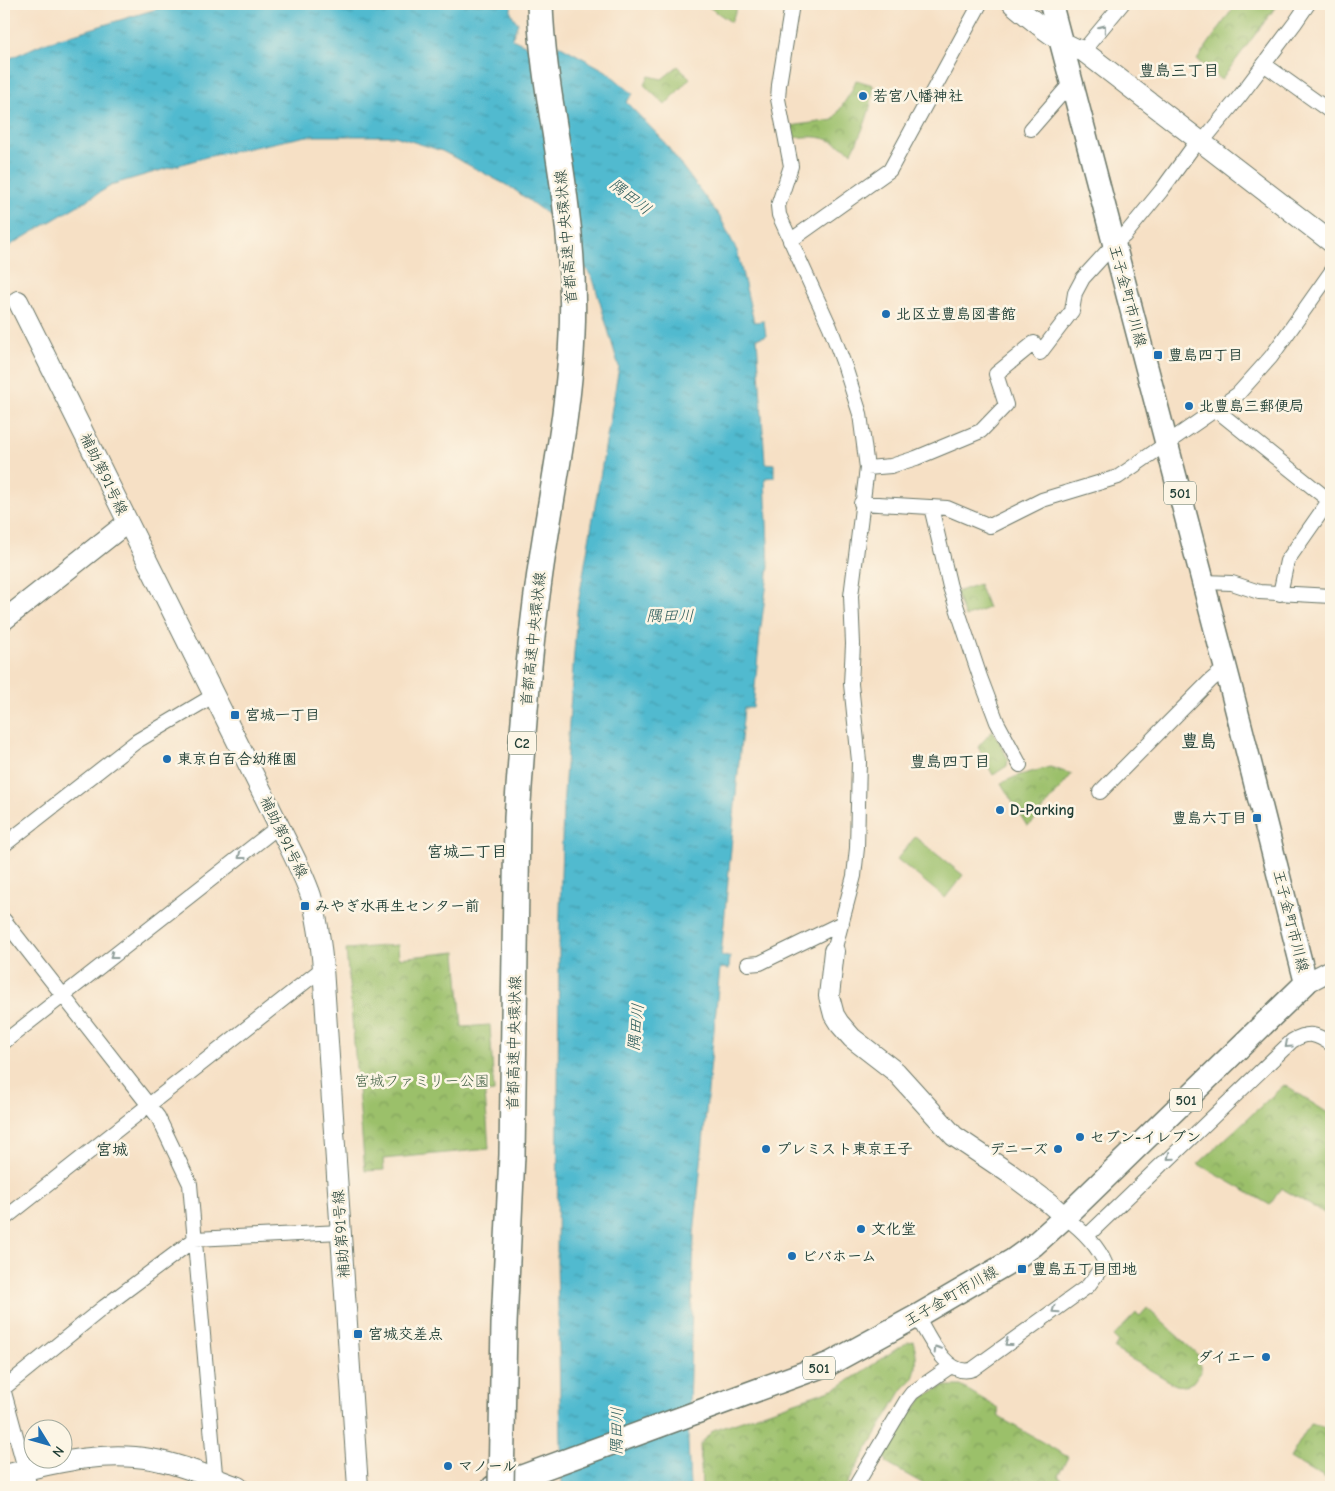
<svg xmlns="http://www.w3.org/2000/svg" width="1335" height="1491" font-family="'Comic Neue','Klee One',sans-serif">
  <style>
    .park { fill: url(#park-crowns); stroke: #5d7e50 }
    .garden { fill: #9bc06b; stroke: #5d7e50 }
    .water { fill: url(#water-ripples); stroke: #387c82 }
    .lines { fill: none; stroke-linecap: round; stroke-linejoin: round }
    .street-casing { stroke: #6a7667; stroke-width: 16 }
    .secondary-casing { stroke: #6a7667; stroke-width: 22 }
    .primary-casing { stroke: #6a7667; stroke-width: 25 }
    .street { stroke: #fff; stroke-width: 14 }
    .secondary { stroke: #fff; stroke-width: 20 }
    .primary { stroke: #fff; stroke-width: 22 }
    .highway-bridge-casing { stroke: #6a7667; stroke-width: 28; stroke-linecap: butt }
    .highway-bridge { stroke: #fff; stroke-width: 25 }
    .oneway { stroke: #8f9e9a }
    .poi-dot { fill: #1f6fb2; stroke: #fcf5e5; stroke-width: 2 }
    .labels { text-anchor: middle; stroke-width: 5; stroke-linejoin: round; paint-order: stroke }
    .shield { fill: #fcf5e5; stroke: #617469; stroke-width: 1 }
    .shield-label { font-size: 14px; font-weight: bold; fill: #1f3d34 }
    .poi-label { font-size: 15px; font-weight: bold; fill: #1f3d34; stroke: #fcf5e5; text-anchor: start }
    .street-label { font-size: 15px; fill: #1f3d34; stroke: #fcf5e5 }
    .park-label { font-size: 15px; fill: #3e5e42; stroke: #fcf5e5 }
    .neighbourhood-label { font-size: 16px; font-weight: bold; fill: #1f3d34; stroke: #fcf5e5 }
    .water-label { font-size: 16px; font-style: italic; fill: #2c5c5b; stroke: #fcf5e5 }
    .quarter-label { font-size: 18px; font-weight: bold; fill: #1f3d34; stroke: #fcf5e5 }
  </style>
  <defs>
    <pattern id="park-crowns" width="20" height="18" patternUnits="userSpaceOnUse" patternTransform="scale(1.25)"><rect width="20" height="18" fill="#9bc06b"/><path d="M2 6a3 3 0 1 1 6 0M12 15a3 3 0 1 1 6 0" fill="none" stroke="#7e9d59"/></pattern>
    <pattern id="water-ripples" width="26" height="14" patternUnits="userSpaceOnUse" patternTransform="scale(1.25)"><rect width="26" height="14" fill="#51bacf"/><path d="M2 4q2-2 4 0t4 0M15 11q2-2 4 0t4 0" fill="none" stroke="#4398a9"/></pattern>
  </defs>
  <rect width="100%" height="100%" fill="#fcf5e5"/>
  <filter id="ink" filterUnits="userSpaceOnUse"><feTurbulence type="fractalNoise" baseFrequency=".02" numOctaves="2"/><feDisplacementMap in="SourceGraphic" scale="10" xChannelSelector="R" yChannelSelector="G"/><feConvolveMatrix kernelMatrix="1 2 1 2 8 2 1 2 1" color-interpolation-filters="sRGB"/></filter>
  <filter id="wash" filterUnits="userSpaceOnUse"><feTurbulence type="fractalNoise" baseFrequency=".0096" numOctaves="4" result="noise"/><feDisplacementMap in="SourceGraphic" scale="20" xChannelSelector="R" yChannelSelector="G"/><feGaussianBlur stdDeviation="1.12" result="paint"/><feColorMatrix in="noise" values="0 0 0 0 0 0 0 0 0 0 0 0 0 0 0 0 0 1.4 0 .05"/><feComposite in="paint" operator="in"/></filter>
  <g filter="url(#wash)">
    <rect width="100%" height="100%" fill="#f6e0c5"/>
    <path class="park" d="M712,4H739L731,22L709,7Z
      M1236,4H1278L1221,80L1197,60Z
      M678,66L690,78L665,105L644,85L649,76L662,79Z
      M856,80L873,85C872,110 863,130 852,152C826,137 822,135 791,138L790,126L833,120L851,92Z
      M979,584L988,608L965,617L956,592Z
      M993,730L1008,759L1007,766L993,775L978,747Z
      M1050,767L1072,774L1032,823L1027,826L1001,783L1020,775Z
      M398,945L399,958L456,952L462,1027L490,1025L494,1092L485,1093L489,1149L383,1159L384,1170L365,1171L346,949Z
      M1284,1085L1331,1115V1217L1281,1188L1270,1205L1198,1164Z
      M1147,1308L1198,1355L1201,1371L1193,1382L1185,1386L1176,1385L1114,1349L1118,1342L1113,1337L1136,1313L1140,1316Z
      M913,1341C917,1352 918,1367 913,1378C911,1382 905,1386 902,1390L845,1487H702L700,1445L713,1430L839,1387L907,1342Z
      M943,1386H961L998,1408L999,1417L1068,1457L1058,1476L1076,1487H929L886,1463L887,1460L883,1457L910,1414L925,1396Z
      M1310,1424L1331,1429V1482L1290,1458Z"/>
    <path class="garden" d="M915,837L963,875L945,898L897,859Z"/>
    <path class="water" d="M173,4H512C509,12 513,17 518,23L512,39L553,58L559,45L606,71L633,94L626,102L661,138L720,217L737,251L754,322L764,321L766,336L757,338L765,463L774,464V477L765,478L769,567L760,634L753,708H744L721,956L730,957L729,969L720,968L694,1235L688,1442L690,1487H562L557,1262L559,945L563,808L577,610L619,367L593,279L551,217L512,188L442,151L395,136H307L206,157L114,184L4,249V61L44,43Z"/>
  </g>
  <g filter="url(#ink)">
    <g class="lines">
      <g class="street-casing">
        <path id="street" d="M792,4L779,85L778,99L791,166L778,206L779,215L830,327L845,367L860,414L867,468L851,596L853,644L851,684L859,761L857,848L854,876L834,951
          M1083,51L1122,4
          M1265,65L1331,112
          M1031,129L1071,83
          M790,241L890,170L980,4
          M1215,409L1331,502
          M867,468L891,466L916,458L981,431L1006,405L996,374L1034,343L1040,353L1072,311L1075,293L1083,278L1114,244L1125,235L1161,191L1193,147L1207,136L1240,96L1295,23L1308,4
          M861,503L947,508L990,526L1042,500L1118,477L1238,394L1271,357L1331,272
          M931,507L950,587L980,677L997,722L1020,765
          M1204,582L1232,583L1259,592L1331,596
          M1280,594L1287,561L1331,498
          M1100,792L1210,681L1217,675L1227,672
          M4,845L137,741L213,696
          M4,920L158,1117L190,1184L216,1485
          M748,964L760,963L842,923
          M4,1042L279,826
          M4,1219L323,968
          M1087,1236L1163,1163L1166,1162L1292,1041C1309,1031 1316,1034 1331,1044
          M917,1316C928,1335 947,1379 973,1369L1088,1286L1105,1263C1097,1244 1082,1230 1065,1217
          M4,1388L104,1307L195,1239L341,1232
          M4,1392L30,1487
          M855,1487L906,1401L912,1393L951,1366"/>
      </g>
      <g class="secondary-casing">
        <path id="secondary" d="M1013,4C1030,18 1062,46 1083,51L1331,242
          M18,301L279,826C290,849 303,872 311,896C318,920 321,944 323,968L358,1487
          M4,620L128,522
          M834,951L829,996L834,1015L839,1023L852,1038L896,1072L954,1136L1009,1173L1049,1203L1065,1217
          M1306,983L1331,970
          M4,1475C51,1464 102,1450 151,1459C180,1464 210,1477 238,1487"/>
      </g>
      <g class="primary-casing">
        <path id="primary" d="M493,1487L831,1363L917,1316L1013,1260L1034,1245L1065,1217L1306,983L1232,692L1051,4"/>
      </g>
      <use href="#street" class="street"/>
      <use href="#secondary" class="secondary"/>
      <use href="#primary" class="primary"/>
      <g class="highway-bridge-casing">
        <path id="highway-bridge" d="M501,1487L504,1324L512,1155L517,818C522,738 528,659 539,580C550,498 569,417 572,335C574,290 571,244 565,200C557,134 542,70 540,4"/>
      </g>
      <use href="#highway-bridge" class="highway-bridge"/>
    </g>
    <defs><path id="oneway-chevron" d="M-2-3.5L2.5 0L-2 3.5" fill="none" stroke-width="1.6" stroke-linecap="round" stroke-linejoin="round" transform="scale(1.25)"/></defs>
    <g class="oneway">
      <use href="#oneway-chevron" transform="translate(1103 28) rotate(-51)"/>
      <use href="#oneway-chevron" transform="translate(241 856) rotate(142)"/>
      <use href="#oneway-chevron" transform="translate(113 956) rotate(142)"/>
      <use href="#oneway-chevron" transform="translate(1288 1045) rotate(138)"/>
      <use href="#oneway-chevron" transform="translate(1170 1157) rotate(141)"/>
      <use href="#oneway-chevron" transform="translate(1055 1310) rotate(145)"/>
      <use href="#oneway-chevron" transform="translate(1008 1343) rotate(144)"/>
      <use href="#oneway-chevron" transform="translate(937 1349) rotate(-123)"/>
    </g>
  </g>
  <g class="poi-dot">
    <circle cx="863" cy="96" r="5"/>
    <circle cx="886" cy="314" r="5"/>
    <rect x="1153" y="350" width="10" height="10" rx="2.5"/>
    <circle cx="1189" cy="406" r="5"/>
    <rect x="230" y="710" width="10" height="10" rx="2.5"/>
    <circle cx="167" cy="759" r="5"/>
    <circle cx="1000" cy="810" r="5"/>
    <rect x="1252" y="813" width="10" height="10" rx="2.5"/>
    <rect x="300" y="901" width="10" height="10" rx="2.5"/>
    <circle cx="1080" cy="1137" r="5"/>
    <circle cx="766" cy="1149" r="5"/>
    <circle cx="1058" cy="1149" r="5"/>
    <circle cx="861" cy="1229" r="5"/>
    <circle cx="792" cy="1256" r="5"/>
    <rect x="1017" y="1264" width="10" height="10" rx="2.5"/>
    <rect x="353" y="1329" width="10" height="10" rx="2.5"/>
    <circle cx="1266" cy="1357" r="5"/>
    <circle cx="448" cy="1466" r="5"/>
  </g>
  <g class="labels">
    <g class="shield">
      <rect x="1164" y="481.5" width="32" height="23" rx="4"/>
      <rect x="508" y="731.5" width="28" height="23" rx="4"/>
      <rect x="1170" y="1088.5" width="32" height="23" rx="4"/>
      <rect x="803" y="1356.5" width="32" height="23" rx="4"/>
    </g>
    <g class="shield-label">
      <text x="1180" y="498">501</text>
      <text x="522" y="748">C2</text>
      <text x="1186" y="1105">501</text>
      <text x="819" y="1373">501</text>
    </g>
    <g class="poi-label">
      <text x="873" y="101">若宮八幡神社</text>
      <text x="896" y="319">北区立豊島図書館</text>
      <text x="1168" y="360">豊島四丁目</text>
      <text x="1199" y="411">北豊島三郵便局</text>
      <text x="245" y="720">宮城一丁目</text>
      <text x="177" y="764">東京白百合幼稚園</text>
      <text x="1010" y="815">D-Parking</text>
      <text x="1247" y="823" text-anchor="end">豊島六丁目</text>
      <text x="315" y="911">みやぎ水再生センター前</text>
      <text x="1090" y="1142">セブン-イレブン</text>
      <text x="776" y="1154">プレミスト東京王子</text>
      <text x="1048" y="1154" text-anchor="end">デニーズ</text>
      <text x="871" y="1234">文化堂</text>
      <text x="802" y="1261">ビバホーム</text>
      <text x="1032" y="1274">豊島五丁目団地</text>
      <text x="368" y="1339">宮城交差点</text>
      <text x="1256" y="1362" text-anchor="end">ダイエー</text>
      <text x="458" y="1471">マノール</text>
    </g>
    <g class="street-label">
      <text transform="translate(566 237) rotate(-95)" y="5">首都高速中央環状線</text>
      <text transform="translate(1128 296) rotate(75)" y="5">王子金町市川線</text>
      <text transform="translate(104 474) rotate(64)" y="5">補助第91号線</text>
      <text transform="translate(533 639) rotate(-84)" y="5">首都高速中央環状線</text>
      <text transform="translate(284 837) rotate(64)" y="5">補助第91号線</text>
      <text transform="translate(1291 921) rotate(76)" y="5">王子金町市川線</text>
      <text transform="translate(514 1043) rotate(-89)" y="5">首都高速中央環状線</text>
      <text transform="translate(341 1234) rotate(-94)" y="5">補助第91号線</text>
      <text transform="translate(951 1296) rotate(-30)" y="5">王子金町市川線</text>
    </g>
    <g class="park-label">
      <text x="422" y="1086">宮城ファミリー公園</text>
    </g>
    <g class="neighbourhood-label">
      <text x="1179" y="76">豊島三丁目</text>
      <text x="950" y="767">豊島四丁目</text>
      <text x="467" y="857">宮城二丁目</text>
      <text x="112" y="1155">宮城</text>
    </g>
    <g class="water-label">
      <text transform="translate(631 196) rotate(38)" y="6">隅田川</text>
      <text x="670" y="621">隅田川</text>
      <text transform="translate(635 1027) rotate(-84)" y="6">隅田川</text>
      <text transform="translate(616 1431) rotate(-89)" y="6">隅田川</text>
    </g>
    <g class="quarter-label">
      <text x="1199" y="747">豊島</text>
    </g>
  </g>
  <rect width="1335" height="1491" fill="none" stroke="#fcf5e5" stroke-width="20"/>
  <g transform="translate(48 1444) rotate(127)"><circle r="24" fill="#fcf5e5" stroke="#a4ab9e"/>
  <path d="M0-4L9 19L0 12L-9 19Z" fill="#1f6fb2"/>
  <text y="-8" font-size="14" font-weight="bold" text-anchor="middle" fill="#1f3d34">N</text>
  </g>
</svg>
